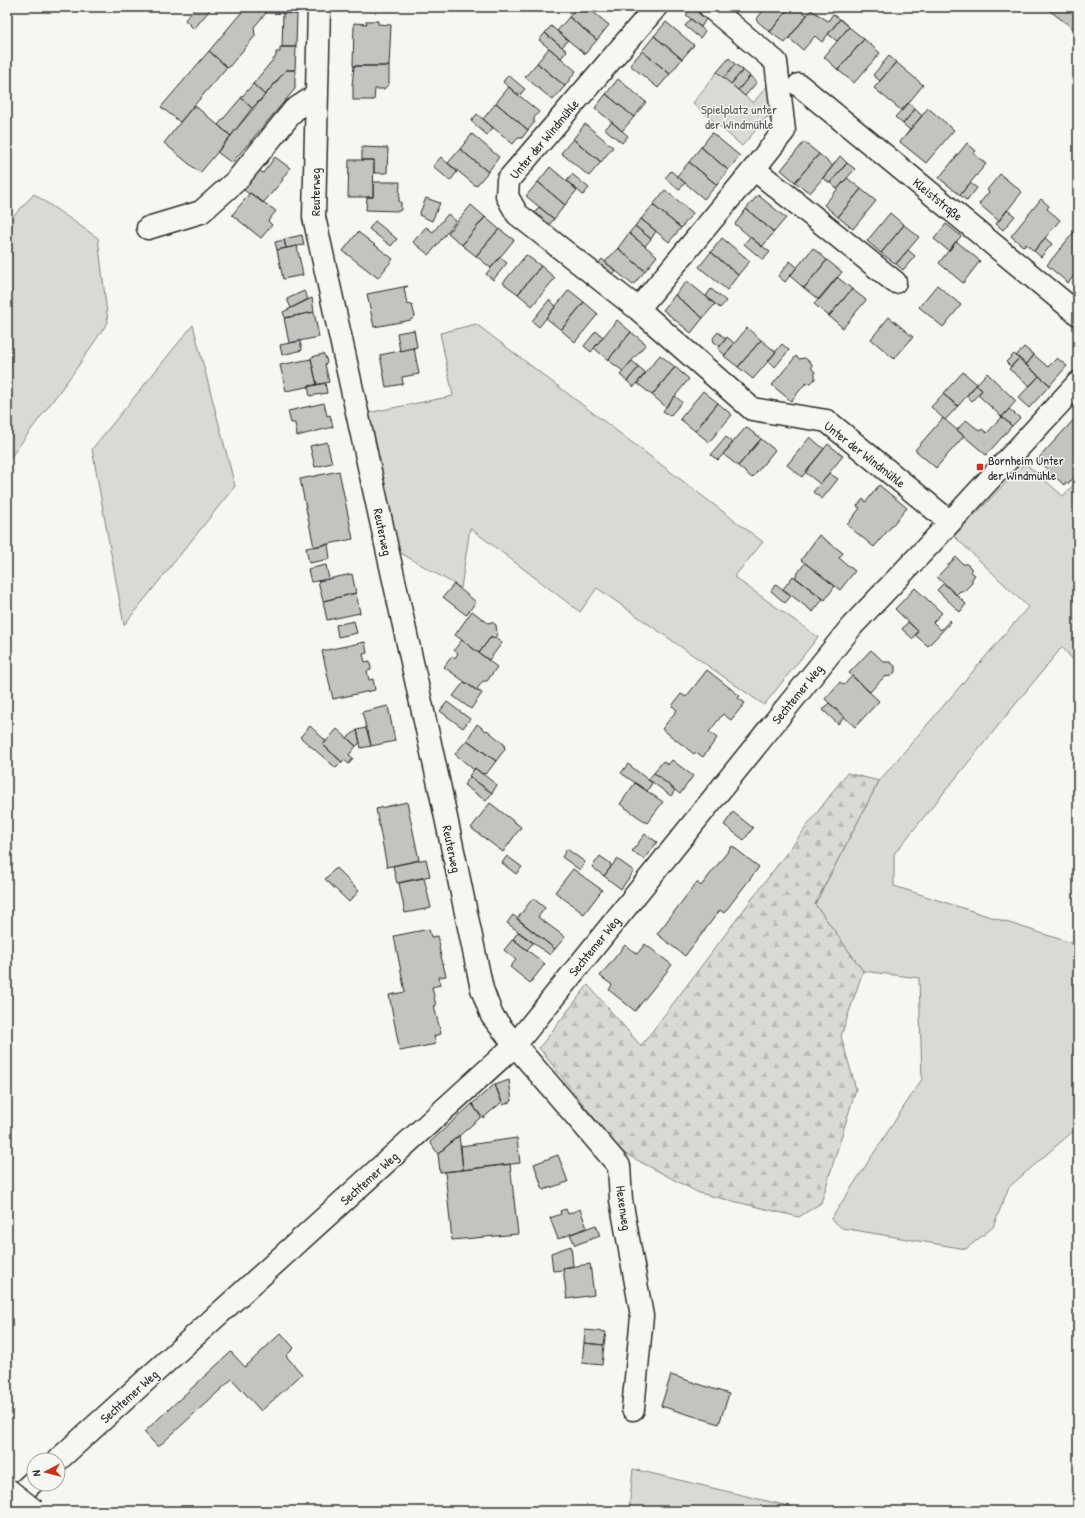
<svg xmlns="http://www.w3.org/2000/svg" width="1085" height="1518" font-family="'Patrick Hand',sans-serif">
  <style>
    .green { fill: #d9d9d5; stroke: #828280 }
    .forest { fill: url(#forest-firs); stroke: #828280 }
    .building { fill: #c3c3c0; stroke: #2b2b2b }
    .lines { fill: none; stroke-linecap: round; stroke-linejoin: round }
    .minor-casing { stroke: #2b2b2b; stroke-width: 25 }
    .minor { stroke: #f6f6f2; stroke-width: 22 }
    .major-bridge-casing { stroke: #2b2b2b; stroke-width: 25; stroke-linecap: butt }
    .major-bridge { stroke: #f6f6f2; stroke-width: 22 }
    .poi-dot { fill: #c8321e; stroke: #f6f6f2; stroke-width: 1.5 }
    .labels { text-anchor: middle; stroke-width: 3; stroke-linejoin: round; paint-order: stroke }
    .park-label { font-size: 13px; fill: #565656; stroke: #f6f6f2 }
    .street-label { font-size: 13px; fill: #2b2b2b; stroke: #f6f6f2 }
    .poi-label { font-size: 13px; fill: #2b2b2b; stroke: #f6f6f2; text-anchor: start }
  </style>
  <defs>
    <pattern id="forest-firs" width="22" height="20" patternUnits="userSpaceOnUse"><rect width="22" height="20" fill="#d9d9d5"/><path d="M5 1l3.5 6h-7zM16 11l3.5 6h-7z" fill="#babab7"/></pattern>
  </defs>
  <rect width="100%" height="100%" fill="#f6f6f2"/>
  <filter id="ink" filterUnits="userSpaceOnUse"><feTurbulence type="fractalNoise" baseFrequency=".025" numOctaves="2"/><feDisplacementMap in="SourceGraphic" scale="8" xChannelSelector="R" yChannelSelector="G"/><feConvolveMatrix kernelMatrix="1 2 1 2 8 2 1 2 1" color-interpolation-filters="sRGB"/></filter>
  <g filter="url(#ink)">
    <path class="green" d="M717,72L753,103L772,80L777,125L767,117L742,146L693,103Z
      M34,194L98,238L108,322L74,372L7,462V223Z
      M476,324L763,542L734,577L818,637L764,705L597,588L580,612L470,528L461,588L399,552L367,413L453,396L440,333Z
      M193,325L235,486L124,625L92,449Z
      M1025,463L1063,496L1078,480V666L1062,647L894,854V886L1078,945V1127L1009,1187L993,1227L966,1249L842,1228L831,1219L922,1079L919,978L863,971L815,904L879,781L1028,607L954,536Z
      M633,1469L809,1511H629Z"/>
    <path class="forest" d="M847,773L879,781L815,904L863,971L841,1036L856,1089L821,1203L799,1217L699,1193L620,1151L539,1048L588,985L641,1046Z"/>
    <path class="building" d="M196,7H212L194,29L185,20Z
      M246,7H263L266,13L254,27L255,36L228,68L209,51Z
      M263,7H297V14L266,13Z
      M577,7H587L609,25L597,40L569,17Z
      M766,7H790L770,32L756,20Z
      M790,7H798L807,15L785,43L770,32Z
      M1053,7H1078V32L1050,11Z
      M692,8L706,19L701,27L686,15Z
      M811,10L828,21L833,14L840,19L822,42L815,36L803,50L789,38Z
      M283,13L297,14L296,47H282Z
      M569,17L597,40L585,54L557,31Z
      M691,19L705,31L700,38L685,26Z
      M840,19L849,27L837,41L828,34Z
      M366,21H378V24L391,25L389,66H353L354,23L367,24Z
      M666,22L694,45L682,59L654,36Z
      M551,26L568,40L562,47L545,33Z
      M849,27L864,39L838,70L824,57Z
      M545,33L567,51L561,58L539,40Z
      M654,36L682,59L670,74L642,51Z
      M864,39L880,53L854,83L838,70Z
      M280,47H296L295,70H286L265,95L253,84L276,56V52H280Z
      M549,48L576,71L565,86L537,63Z
      M209,51L227,67L180,122L161,107Z
      M642,51L670,74L658,88L630,65Z
      M889,56L896,62L880,81L873,75Z
      M729,58L735,64L724,78L717,72Z
      M896,62L923,85L902,111L874,88Z
      M537,63L565,86L553,100L525,77Z
      M735,64L743,70L731,84L724,78Z
      M354,66H389V84L384,89H375L374,100H353V85H352Z
      M286,70H295V89L232,163L217,152Z
      M743,70L750,76L738,90L731,84Z
      M508,75L525,89L519,96L503,82Z
      M750,76L757,82L745,96L738,90Z
      M618,79L646,102L634,117L606,94Z
      M253,84L265,95L252,108L241,98Z
      M509,87L539,112L534,118V123L528,130L496,103Z
      M606,94L634,117L622,131L595,108Z
      M241,98L252,108L231,136L218,125Z
      M496,103L528,130L522,138H518L513,144L483,119Z
      M908,103L915,109L903,124L895,117Z
      M194,105L231,136L200,173L164,143Z
      M928,108L954,130L926,163L900,142Z
      M915,109L922,116L910,130L903,124Z
      M477,114L493,128L487,135L471,121Z
      M612,122L628,136L622,143L605,129Z
      M585,124L613,147L601,162L573,139Z
      M712,133L740,156L728,170L701,147Z
      M472,134L499,157L488,172L460,149Z
      M573,139L601,162L589,176L561,153Z
      M804,142L819,154L795,182L781,170Z
      M967,143L976,151L973,153L986,164L960,195L939,178Z
      M362,147L388,148L387,173H374V160H362Z
      M701,147L728,170L717,185L689,162Z
      M460,149L488,172L476,186L448,163Z
      M819,154L833,166L810,193L795,182Z
      M840,156L847,163L830,183L823,178Z
      M275,157L290,168L282,179L283,180L263,203L250,193L249,194L244,190L259,170L263,173Z
      M441,157L457,172L450,181L433,166Z
      M349,160H374L373,197H348Z
      M689,162L717,185L704,199L677,176Z
      M847,163L855,169L837,189L830,183Z
      M550,167L577,190L565,205L538,182Z
      M671,171L685,183L679,190L665,178Z
      M572,174L589,188L583,195L567,181Z
      M1000,174L1022,192L999,221L979,204L989,192L987,190Z
      M847,178L861,189L838,217L824,205Z
      M373,182H400L399,202H401V210L399,211L366,210L367,197H373Z
      M538,182L565,205L554,219L526,196Z
      M970,183L977,188L967,201L960,195Z
      M861,189L876,201L853,229L838,217Z
      M665,190L693,213L681,228L653,205Z
      M250,193L276,211L268,221L272,225L261,238L232,215Z
      M758,195L786,218L774,232L746,209Z
      M426,198L440,203L432,221L419,215Z
      M1041,199L1049,206L1047,209L1060,220L1034,251L1026,244L1024,247L1011,236Z
      M471,205L485,217L462,245L448,233Z
      M653,205L681,228L669,242L641,219Z
      M539,207L554,219L548,226L534,214Z
      M746,209L774,232L762,247L735,224Z
      M1007,210L1015,216L1003,230L996,224Z
      M890,213L904,225L881,253L867,241Z
      M448,214L456,221L429,255L413,242L426,227L433,232Z
      M485,217L499,229L476,256L462,245Z
      M641,219L656,231L651,239L635,226Z
      M375,221L397,239L391,246L369,229Z
      M946,224L961,236L949,251L934,239Z
      M904,225L919,237L896,264L881,253Z
      M635,226L651,239L645,246L629,233Z
      M1078,227V250L1076,253L1078,254V271L1068,283L1047,265Z
      M499,229L514,240L491,268L476,256Z
      M358,232L393,259L378,278L343,251Z
      M629,233L657,256L645,271L618,248Z
      M302,235L304,245L286,248L284,239Z
      M750,237L770,252L763,260L744,244Z
      M722,238L750,261L738,275L711,252Z
      M1045,238L1052,244L1041,257L1034,251Z
      M284,240L286,248L277,250L275,242Z
      M956,241L980,261L963,283L939,263Z
      M297,246L303,275L283,279L277,250Z
      M618,248L645,271L633,285L605,262Z
      M813,248L827,260L804,288L790,276Z
      M908,250L915,256L903,270L896,264Z
      M711,252L738,275L727,290L699,267Z
      M526,255L541,266L518,294L503,283Z
      M500,257L507,263L493,280L486,274Z
      M602,259L616,271L610,278L596,266Z
      M827,260L842,272L819,300L804,288Z
      M790,261L797,267L785,282L778,276Z
      M541,266L555,278L532,306L518,294Z
      M837,277L852,289L829,316L814,304Z
      M687,281L715,304L703,318L675,295Z
      M937,285L961,305L943,327L919,307Z
      M408,286L404,288L407,304L412,305L415,316L411,320L374,327L367,294Z
      M711,289L726,301L720,308L706,296Z
      M852,289L866,300L843,328L829,316Z
      M569,290L584,302L561,330L546,318Z
      M304,291L308,299L291,308L287,299Z
      M675,295L703,318L691,333L663,310Z
      M312,298L314,312L285,318L283,312Z
      M549,300L556,306L539,327L532,321Z
      M584,302L598,314L575,342L561,330Z
      M314,312L319,337L289,343L284,318Z
      M889,317L913,337L894,359L871,339Z
      M617,320L631,332L608,360L594,348Z
      M747,328L761,340L738,367L724,356Z
      M414,330L417,347L400,351L397,333Z
      M596,331L603,337L591,352L584,346Z
      M631,332L646,344L623,371L608,360Z
      M718,332L726,339L720,346L714,342L713,338Z
      M727,337L734,343L725,355L718,349Z
      M761,340L776,352L753,379L738,367Z
      M300,341L302,350L282,355L280,345Z
      M782,344L789,350L775,367L768,361Z
      M1024,347L1034,355L1026,365L1016,356Z
      M414,348L419,374L402,377L403,384L386,387L380,355Z
      M323,354L325,356L327,362L325,364L329,382L317,385L311,359H310L312,357Z
      M1014,354L1019,358L1011,367L1006,362Z
      M660,355L675,367L652,395L637,383Z
      M1034,355L1048,367L1057,358L1067,366L1050,385L1026,365Z
      M796,356L799,359L805,358L812,364V369L815,372V379L811,383L805,384L791,401L772,385Z
      M1019,358L1039,376L1030,386L1009,369Z
      M311,359L317,385L286,391L280,365Z
      M632,361L639,367L627,381L620,375Z
      M639,367L646,373L634,387L627,381Z
      M675,367L689,379L666,407L652,395Z
      M963,372L977,384L958,406L943,394Z
      M987,373L1016,401L1002,417L978,395L982,390L976,385Z
      M1039,376L1050,385L1029,408L1018,398Z
      M325,383L327,393L310,396L308,386Z
      M976,385L982,390L972,401L966,396Z
      M703,391L718,403L695,431L680,419Z
      M943,394L958,406L945,420L931,407Z
      M675,396L682,402L670,416L663,411Z
      M324,403L327,416L330,415L333,427L297,436L295,423H291L288,411Z
      M718,403L732,415L709,442L695,431Z
      M1009,409L1020,418L1012,426L1002,417Z
      M1078,415V473L1068,484L1066,482L1064,485L1037,460Z
      M1002,417L1012,426L986,455L957,430L966,420L980,431L982,429L987,433Z
      M943,418L964,436L936,468L915,450Z
      M746,427L761,439L738,466L723,454Z
      M726,437L733,443L718,460L711,455Z
      M810,437L824,449L802,477L787,465Z
      M761,439L775,450L752,478L738,466Z
      M327,442L332,463L315,467L310,446Z
      M828,444L843,456L820,484L805,472Z
      M339,471L353,539L314,547L300,479Z
      M829,473L838,479L822,499L813,492Z
      M879,485L907,508L874,547L847,525L860,508L857,506L863,499L866,502Z
      M819,535L843,553L839,558L855,571L840,590L801,560Z
      M328,544L330,559L309,563L306,548Z
      M956,557L963,564H967L971,568V572L975,575L972,579V583L964,591H960L956,595L937,577Z
      M805,563L835,586L825,600L795,577Z
      M326,565L329,579L311,582L308,569Z
      M352,574L356,593L323,601L318,581Z
      M793,576L823,599L813,612L783,589Z
      M944,583L966,604L960,612L937,590Z
      M454,584L476,602L466,615L443,597Z
      M776,584L791,596L785,603L771,591Z
      M915,588L942,613L933,622L941,630L950,620L951,622L928,646L915,635L918,631L895,609Z
      M356,593L360,613L327,620L323,601Z
      M472,611L488,623L492,622L496,625L497,634L495,638H490L479,653L455,635Z
      M354,621L357,633L338,637L336,625Z
      M908,622L918,631L913,639L902,629Z
      M490,638H495L502,643L489,660L479,653Z
      M462,640L497,667L487,681H483L477,689L479,691V692L444,667L452,656L455,658L458,653L454,650Z
      M365,642L367,653L363,654L365,662L370,661L371,670L367,671L369,680L373,679L375,690L333,699L322,651Z
      M871,650L884,662H890L895,666V672L891,676L884,677L870,692L849,673Z
      M707,670L740,696L738,698L745,703L731,720L723,714L709,732L717,738L703,757L696,752L694,754L662,729L677,710L672,706L681,694L686,697Z
      M852,676L879,701L855,727L825,699L840,682L844,685Z
      M464,682L479,692V691L482,693L471,709L453,696Z
      M447,702L470,719L463,728L440,711Z
      M829,703L844,717L838,724L823,710Z
      M388,706L395,741L371,746L362,712Z
      M477,724L486,731L487,730L504,744L505,749L496,761L467,740Z
      M310,726L326,741L323,745L342,762L336,768L300,737Z
      M366,728L367,732L368,731L371,746L361,748L357,730Z
      M337,729L356,746L349,755L353,758L349,764L344,760L342,762L323,745Z
      M357,730L360,743L356,746L347,738Z
      M467,740L496,761L487,773L482,774L475,768L474,770L455,754Z
      M672,760L693,776L680,794L654,773L663,761L668,765Z
      M628,764L652,783L647,791L621,773Z
      M475,768L497,785L492,793L469,776Z
      M654,773L675,790L671,796L648,779Z
      M470,777L492,793L486,801L464,785Z
      M635,783L663,802L647,823L620,804Z
      M407,802L419,860L387,867L376,809Z
      M490,803L521,827L503,852L471,828Z
      M733,812L753,828L744,840L724,825Z
      M645,834L657,842L644,859L632,851Z
      M732,846L759,867L724,913L720,910L685,956L657,934L697,882L701,886Z
      M567,849L585,862L580,870L562,857Z
      M507,856L522,867L516,874L502,863Z
      M600,856L610,863L611,867L604,876L592,867Z
      M426,859L430,876L397,883L393,866Z
      M617,859L634,871L621,889L604,876Z
      M336,868L359,891L349,902L325,879Z
      M573,869L602,890L584,914L555,892Z
      M424,878L431,908L405,913L399,883Z
      M533,898L545,908L538,917L565,937L555,949L517,919Z
      M513,915L555,949L550,955L507,923Z
      M429,929L431,937L438,936L440,947L439,948L446,976L439,977L440,985L432,987L436,1006H434L441,1034L434,1036L436,1044L400,1051L389,995L405,992L394,936Z
      M518,932L533,943L527,950L513,939Z
      M513,939L545,964L530,983L510,967L516,960L504,950Z
      M645,944L672,965L635,1011L609,990L612,985L600,976L625,945L637,954Z
      M509,1080L512,1101L503,1105L495,1085Z
      M495,1084L502,1102L483,1118L472,1104Z
      M472,1104L481,1117L438,1154L430,1142Z
      M459,1135L463,1170L440,1172L438,1154Z
      M517,1138L520,1163L463,1170L461,1146Z
      M558,1155L568,1182L543,1190L534,1164Z
      M510,1164L518,1234L452,1240L445,1172Z
      M566,1209L568,1214L580,1209L587,1228L558,1239L550,1218L561,1214L560,1211Z
      M596,1225L600,1236L575,1245L570,1234Z
      M571,1246L573,1266L563,1268V1270L553,1271L551,1253Z
      M590,1264L594,1295L567,1299L563,1268Z
      M585,1330L606,1332L604,1345L584,1343Z
      M281,1333L294,1348L286,1356L302,1374L261,1411L232,1379L158,1447L144,1432L231,1352L245,1367Z
      M584,1343L604,1345L602,1365L582,1363Z
      M671,1375L729,1394L719,1424L661,1406Z"/>
    <g class="lines">
      <g class="minor-casing">
        <path id="minor" d="M319,7L314,217L440,789L482,989L492,1016L515,1045L619,1166L621,1200L642,1316L633,1409
          M656,7L508,180L507,196L517,214L638,309L752,409L827,421L950,522
          M710,7L776,62L784,131L754,169L895,282
          M799,85L1078,314
          M148,228L201,212L237,180L294,110L317,95
          M638,309L754,169
          M58,1460L515,1045L852,626L932,542L1078,383
          M7,1506L34,1481"/>
      </g>
      <use href="#minor" class="minor"/>
      <g class="major-bridge-casing">
        <path id="major-bridge" d="M7,1489L35,1511"/>
      </g>
      <use href="#major-bridge" class="major-bridge"/>
    </g>
  </g>
  <rect class="poi-dot" x="976" y="463" width="8" height="8" rx="2"/>
  <g class="labels">
    <g class="park-label">
      <text x="739" y="114">Spielplatz unter<tspan x="739" dy="15">der Windmühle</tspan></text>
    </g>
    <g class="street-label">
      <text transform="translate(544 139) rotate(-50)" y="5">Unter der Windmühle</text>
      <text transform="translate(315 192) rotate(-90)" y="5">Reuterweg</text>
      <text transform="translate(938 199) rotate(39)" y="5">Kleiststraße</text>
      <text transform="translate(865 454) rotate(38)" y="5">Unter der Windmühle</text>
      <text transform="translate(383 532) rotate(78)" y="5">Reuterweg</text>
      <text transform="translate(797 694) rotate(-51)" y="5">Sechtemer Weg</text>
      <text transform="translate(452 849) rotate(78)" y="5">Reuterweg</text>
      <text transform="translate(594 946) rotate(-51)" y="5">Sechtemer Weg</text>
      <text transform="translate(369 1178) rotate(-42)" y="5">Sechtemer Weg</text>
      <text transform="translate(624 1208) rotate(82)" y="5">Hexenweg</text>
      <text transform="translate(129 1396) rotate(-42)" y="5">Sechtemer Weg</text>
    </g>
    <g class="poi-label">
      <text x="988" y="465">Bornheim Unter<tspan x="988" dy="15">der Windmühle</tspan></text>
    </g>
  </g>
  <rect width="1085" height="1518" fill="none" stroke="#f6f6f2" stroke-width="24"/>
  <rect x="12" y="12" width="1061" height="1494" fill="none" stroke="#2b2b2b" stroke-width="1.5" filter="url(#ink)"/>
  <g transform="translate(46 1472) rotate(263)"><circle r="19" fill="#f6f6f2" stroke="#a5a5a2"/>
  <path d="M0-3L7 15L0 10L-7 15Z" fill="#c8321e"/>
  <text y="-6" font-size="11" font-weight="bold" text-anchor="middle" fill="#2b2b2b">N</text>
  </g>
</svg>
